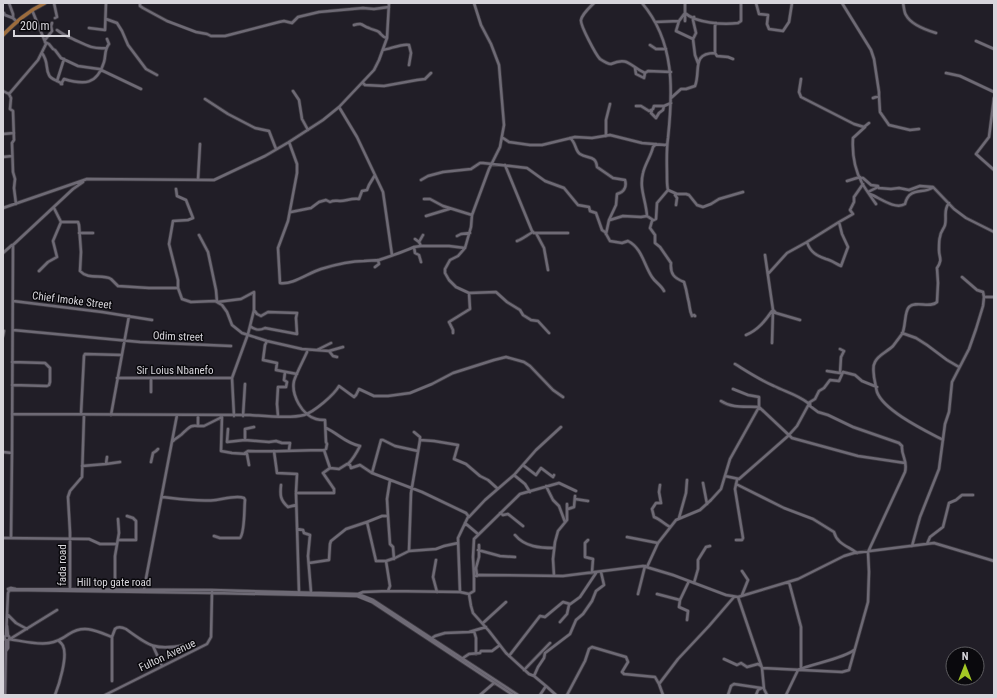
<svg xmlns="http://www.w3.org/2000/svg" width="997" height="698" font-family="'Roboto Condensed',sans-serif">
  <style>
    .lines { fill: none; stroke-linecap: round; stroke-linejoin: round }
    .minor-casing { stroke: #3c3940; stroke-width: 4 }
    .major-casing { stroke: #3c3940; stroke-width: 5 }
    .minor { stroke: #6e6a75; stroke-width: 2.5 }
    .major { stroke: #9c6c3d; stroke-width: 3.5 }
    .labels { text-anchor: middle; stroke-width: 3; stroke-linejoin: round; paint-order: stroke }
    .street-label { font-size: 11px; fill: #d7d5db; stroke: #0a090d }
  </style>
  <rect width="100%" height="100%" fill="#211e27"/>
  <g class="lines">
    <g class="minor-casing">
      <path id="minor" d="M9,3L13,14V18L17,22
        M54,3L57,17L55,18
        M140,3V6L143,8L167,21L196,32L207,34L211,36H225L279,22L284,21L292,23L298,17L319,12L363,8L374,9L389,7
        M594,3C590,7 582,14 581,20C580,25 596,55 600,59C603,61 608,64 611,64C629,56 630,67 645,73L648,71L671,72
        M642,3C675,42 673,90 668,138C666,152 667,164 667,178C667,183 667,186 668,190
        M685,3V21
        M756,3L759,14L768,15L767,24L769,29L783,31L789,22L792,3
        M842,3L871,50L874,59L879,92V96L873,98
        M903,3C904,7 904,12 906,15C911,25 926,30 936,33
        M4,13L5,15L13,18
        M694,17L693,20L696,33L693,39L695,55L698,63
        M106,19L117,23L122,31L128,45L146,69L157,75
        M679,21L676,31L693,39
        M655,22L679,21L685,13C696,23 723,25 738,23L741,21V3
        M354,25C363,22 362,26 369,28C373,30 376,30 379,32C382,35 382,37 387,38
        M89,28L105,30L106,3
        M57,30C62,34 67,36 73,39C86,45 91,49 106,48
        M45,40L52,31L51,26L52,23
        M976,41L994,49
        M45,42L49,44L53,49L55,50L61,58L78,66L99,69L141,89
        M650,45L656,49H666
        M383,50C390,49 403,43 409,45L411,53L409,65
        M42,53C49,63 45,67 49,75C51,80 58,80 62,84
        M715,53V26L716,23
        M635,68L636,74L644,78L645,73
        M946,73L960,76L994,92
        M801,79L799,92L801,97L854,124L864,127L869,123
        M57,81L64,59
        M363,83L365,85L384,86L417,80L425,79L431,73
        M61,84L64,79C84,85 97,85 104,62C106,56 104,50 109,44L107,39
        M3,91L9,94L11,98L10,109L13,111L14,140L12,143L13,172L15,179L14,188L16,204
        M293,91L299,100L302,119L308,130
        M9,94L38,60L46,44L32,10
        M879,96L880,112L889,125L910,130L919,129
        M671,98L681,89H686L695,86C701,71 691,53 715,53L717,56L728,57L733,59
        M994,98L989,137L976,154L994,170
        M205,99L228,114L255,128L269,131L276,149
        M636,106H641L649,111L653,109L654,106H664L671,103
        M339,107L357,137L383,192L392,255
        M652,110L651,113L656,118L659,113L663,110L664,106
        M865,127L853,138C852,153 855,170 862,183C866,190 871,197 876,204
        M3,134L14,133
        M606,136V120L610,104
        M503,138L509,142L530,145H542L575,137L592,138L610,135L642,143L665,145L667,144
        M570,138C576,142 575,151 580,154C588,159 596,155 597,167L613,178L625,180C627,187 624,192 617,194L616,205L609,220L606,234
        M289,142L297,164V173L288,221L278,248L280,283C293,285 308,273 321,269C334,265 349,261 364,261C369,260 374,261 379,260C391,256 403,252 414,247
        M3,157L12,156
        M505,165L532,231L534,233H568
        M860,178H863L871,185L878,186V187L879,188L891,189L899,188L909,190L920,186L933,187L954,209L966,218L994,232
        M198,180L200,144
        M421,180L428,176L443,172L471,169L480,163H483L527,168L545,181L564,188L578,205L589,207L590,211L596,213L602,230L605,232L610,241L622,243L628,241C642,248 644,265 652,277C655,282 661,285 664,291
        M847,181L860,177
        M176,189L177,196L186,200L193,218L188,220L173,221L169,244L178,280V288L182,299L191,302L215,301L222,305L227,312L232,325L242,333L267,341L302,349L329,351L343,347
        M668,190L657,203L656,219L652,221L650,228L655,235V243L660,247L671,263C670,274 674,278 684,282C686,288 687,293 688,299C690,305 689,310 692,316L694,315L695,316
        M668,190L677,194H686L689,195L697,205L703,207L711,204L719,199L743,192
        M868,192L878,187
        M870,194C880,198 895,210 905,204C909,187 922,194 932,188
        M675,195L677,198L676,205
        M424,199H430L443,206L472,215
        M3,208L87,179L214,180L265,156L289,142L323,120L339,107L374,70L379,60L387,38L389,3
        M54,208L61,222H78L79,225L81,252L80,271C88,280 102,274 111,279C113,281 116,284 118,286L149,288H178
        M291,212L311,208L319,202L326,200L330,202C334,200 336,201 340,201C346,201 351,198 359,199L362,191L367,190L369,185L375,175
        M426,216L449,209
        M647,216C646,200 639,189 643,173C645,164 651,156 653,147L656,144
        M610,220L623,216L641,217L647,216L653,220
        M79,233H93
        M536,233L544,248L548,270
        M199,235L208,252L216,290L217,302L241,299L254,292V310L248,334L232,378L234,416
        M457,236L461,234L470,233
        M415,239L419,242L421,246L414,247L415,253L419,255L421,262
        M517,241C523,239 527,235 533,232
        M419,242L423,235
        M807,242L839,222
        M421,246H449L465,248
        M3,253L12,245
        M765,255L773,310L772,343
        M375,267L379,264L378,260
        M39,271L48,262L57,257L53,241L61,222
        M768,274L787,253L807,242C810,252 817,256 826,259C831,260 836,264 841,266L848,247L842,234L839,222L853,214L850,210L854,202V197L863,184
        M469,293L456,287L449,280L445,273V269L450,260L458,256L465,248L471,227L472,215L489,169L500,147L504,125L499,65L491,44L481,25L474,3
        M984,297H994
        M13,301L102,312L152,320
        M773,310L776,313L800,320
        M250,326C255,330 259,331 265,328L297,334L296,318L297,313L268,312L261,316L257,314L254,310
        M13,330L140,342L231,346
        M453,333V330L449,322L470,309L469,293L496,292L507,302L520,310L523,315L531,320L538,321L549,333
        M902,333L916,338L927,345L947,360L959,367
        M746,335C758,330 765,321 772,311
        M3,336L4,331
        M267,341L265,345L263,360L277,363L276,370L297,374
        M840,349L844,351L841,357L840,373
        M317,350L331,343
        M329,351L333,356L337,357
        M307,352C304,359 296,374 294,381C291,395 302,415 316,419C319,420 322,420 325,420L326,442L327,444L326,449L324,450L330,468L339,469L347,464L350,465L351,468L360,465L372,473L422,492L466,513L469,517L485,500L514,475L536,450L561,427
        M735,364C748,372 760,380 774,386C786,392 798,395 808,403L810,402V406L818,412L828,415L853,427L899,443L902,446C901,456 908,460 905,472L868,552L869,572L868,602L849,670L842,672L762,668
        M827,371L840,373
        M117,378H232
        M151,378V392
        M12,385L47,386L49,385L50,382V368L45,363L12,362
        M721,401C733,409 746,406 759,407L792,438L858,456L905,463
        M12,414C91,414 170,414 250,415C265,416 290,419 304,415C314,412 334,395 339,386L354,397L356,395L359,389L374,396H388L410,393L432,384L453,373L494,360L506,357L524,362L530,366L553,390L563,397
        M81,414L84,356L85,354L122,355
        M111,415L129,316
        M222,415L221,451L232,453L247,454L249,465
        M243,416L245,384
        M278,416L277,404L278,387H286L287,382L284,380L285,372
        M198,426H204L220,418L222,416
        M326,428C339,434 345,443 360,446C357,452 353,459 348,464
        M228,429L227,442L245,440L269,442L276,441L282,443H290L289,450
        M245,440V429L254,427
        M420,440L434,441L458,445L454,459L466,464L480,476L488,480L498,489
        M943,440C926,431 884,411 877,392C876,388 875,382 874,377C874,373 872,367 875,362C878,355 887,352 893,346C896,342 899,338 902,334C906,327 904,312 909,307C916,300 930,309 937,302L938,283L937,268C943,259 939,258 939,250C939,247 939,239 940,237C940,232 944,229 945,225C947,217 943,210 949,203
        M173,441C176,438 181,436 184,432C190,427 190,425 198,426V415
        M274,451L277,473L297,474L296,492
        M3,452L12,453L13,245L73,189L83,182
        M245,453L248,451C273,452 298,450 324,450
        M107,457L106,464L120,462
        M151,462L153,453L156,451L158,449
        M523,465L536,475L541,468L553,477L554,475
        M82,466L106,464
        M372,473L381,440H383L395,446L418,451
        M514,475L525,484L530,492
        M725,476L739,479L788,436L797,426L810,402L815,399L819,391L824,388L830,380L839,381L843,372L855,375L862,381L877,387
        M703,483L707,504
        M736,484L784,508L813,519L834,532C837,544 848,546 857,553
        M281,485C280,495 280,500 288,507L296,505
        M660,485L659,492L661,503H656L652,509L654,517C660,519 664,524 670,527
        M546,486L553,500L559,506L565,522
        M162,497C179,499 198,502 216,500C224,499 236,495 244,498L245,500C244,509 245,532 240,538H220L214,536
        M575,499L588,501
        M568,509L574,507L575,496
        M500,513L503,515L508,514L523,526
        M388,516L390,544L393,547L394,559
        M679,518L686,493L687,480
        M465,523L478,534
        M297,529L303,530L304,533L310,535L308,556L311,592
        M515,535C525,547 540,548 554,548
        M627,537L658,543
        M3,538L89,539L100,544H117
        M11,538L12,453
        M118,540H136V521L133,518L127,516
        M588,540L585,543V557L593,559L592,572
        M736,540H742L743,538L735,489L737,480
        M927,544L930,537L943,527L949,503L956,500L962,495H973
        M912,546L920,517L939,469L945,424L949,412L952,382L969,349L976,329L983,306L984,297L983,292L977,290L962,277
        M478,550L500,556L515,557
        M409,551L411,493L420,440V437L414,432
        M436,560L433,577L437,592
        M386,561H376L367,522L382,516H388L387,499L390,480
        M309,563L329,560L330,544L331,541L346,529L367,522
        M647,567L658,543L676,520L700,510L711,500L721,489L730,459L759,407V397L748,395L733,389
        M474,576L473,557L474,539L520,494L559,483L576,491
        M477,576L476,568L479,557V545
        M554,576L553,559L555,542L558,531L567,520V504
        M789,582L801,627V669
        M694,583L698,569V560L706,547L710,546
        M11,588L16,589L212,590L358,594L373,600L518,695
        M115,589V556L119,533L118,519
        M144,589L177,415
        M11,590L212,593L357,596L372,602L513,695
        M70,591V532L68,497L70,491L82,477L84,415
        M388,591L390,586L386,561L395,558L409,551L436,549L444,546L458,543
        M299,592L296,493H334V489L323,473L330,468
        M460,592L458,538L468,517
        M358,594L363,592L388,591L460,592L469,594L474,591V576L479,575L563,576L643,566L673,575L726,595L738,597L798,579L844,556L854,553L934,543L994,561
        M469,594L471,606L473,613L489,631L506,653L529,674L534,676L546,686
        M638,594L645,566
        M657,594L680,600
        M742,595L748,580L742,571
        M738,597L762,668L764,689L767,695
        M8,615L16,623L27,629
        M687,620L688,611L679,607L680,600L689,581
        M560,622L567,614L569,605L580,597L596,573
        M483,623L506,602
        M7,626L8,636
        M474,631L476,638V654
        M4.5 638a2.5 2.5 0 1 1 5 0a2.5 2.5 0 1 1-5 0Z
        M6,636L8,593L9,591L11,590V588L8,589L9,591
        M432,638L435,636L445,633L469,632L486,627
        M9,639C22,641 37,645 49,643C57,642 62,639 69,634C84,624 97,631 112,637
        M10,639L57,610
        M153,646L162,666
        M6,651L8,648V640
        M509,656L540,616L545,617L563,602L570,604
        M463,658L469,654L480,653L481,651H492L500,645
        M724,659L737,665L741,663L747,667L758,664L761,666
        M524,670L550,643
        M534,676L538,667L544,658L545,653L570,634L576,620L583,614L592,601L596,591L604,585L601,572
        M112,681V637L115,629C118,626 122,627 126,629C149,646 155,651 185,645
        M659,684L678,659L709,626L734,597
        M5,695L6,640
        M55,695C59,685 68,656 63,646C63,645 60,642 59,641
        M105,695L207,644L211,637L212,592
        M480,695L494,683
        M540,695L546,686L556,695
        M567,695L585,661L589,649L592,647L626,657L628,662L622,672L624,674L655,677L659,684L663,695
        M728,695L731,686L734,684L761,688
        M756,695L758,690L762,688
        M786,695L798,670C812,664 845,658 854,650"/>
    </g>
    <g class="major-casing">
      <path id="major" d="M3,35C16,22 28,11 45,3"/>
    </g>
    <use href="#minor" class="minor"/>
    <use href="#major" class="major"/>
  </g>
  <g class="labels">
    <g class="street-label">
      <text transform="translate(72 300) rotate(7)" y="4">Chief Imoke Street</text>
      <text transform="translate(178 336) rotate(2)" y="4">Odim street</text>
      <text x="175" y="374">Sir Loius Nbanefo</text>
      <text transform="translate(62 565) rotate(-90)" y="4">fada road</text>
      <text x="114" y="586">Hill top gate road</text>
      <text transform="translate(167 655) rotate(-25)" y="4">Fulton Avenue</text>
    </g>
  </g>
  <rect width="997" height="698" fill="none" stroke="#d7d5db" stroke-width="8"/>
  <g transform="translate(965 666)"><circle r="19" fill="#0a090d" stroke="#5c5b5f"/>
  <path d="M0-3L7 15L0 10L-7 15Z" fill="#a4c825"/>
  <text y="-6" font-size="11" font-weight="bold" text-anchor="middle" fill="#d7d5db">N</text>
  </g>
  <path d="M14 30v6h55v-6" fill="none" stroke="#d7d5db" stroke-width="2"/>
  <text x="20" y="30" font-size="12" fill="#d7d5db" stroke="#0a090d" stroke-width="3" paint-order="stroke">200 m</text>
</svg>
